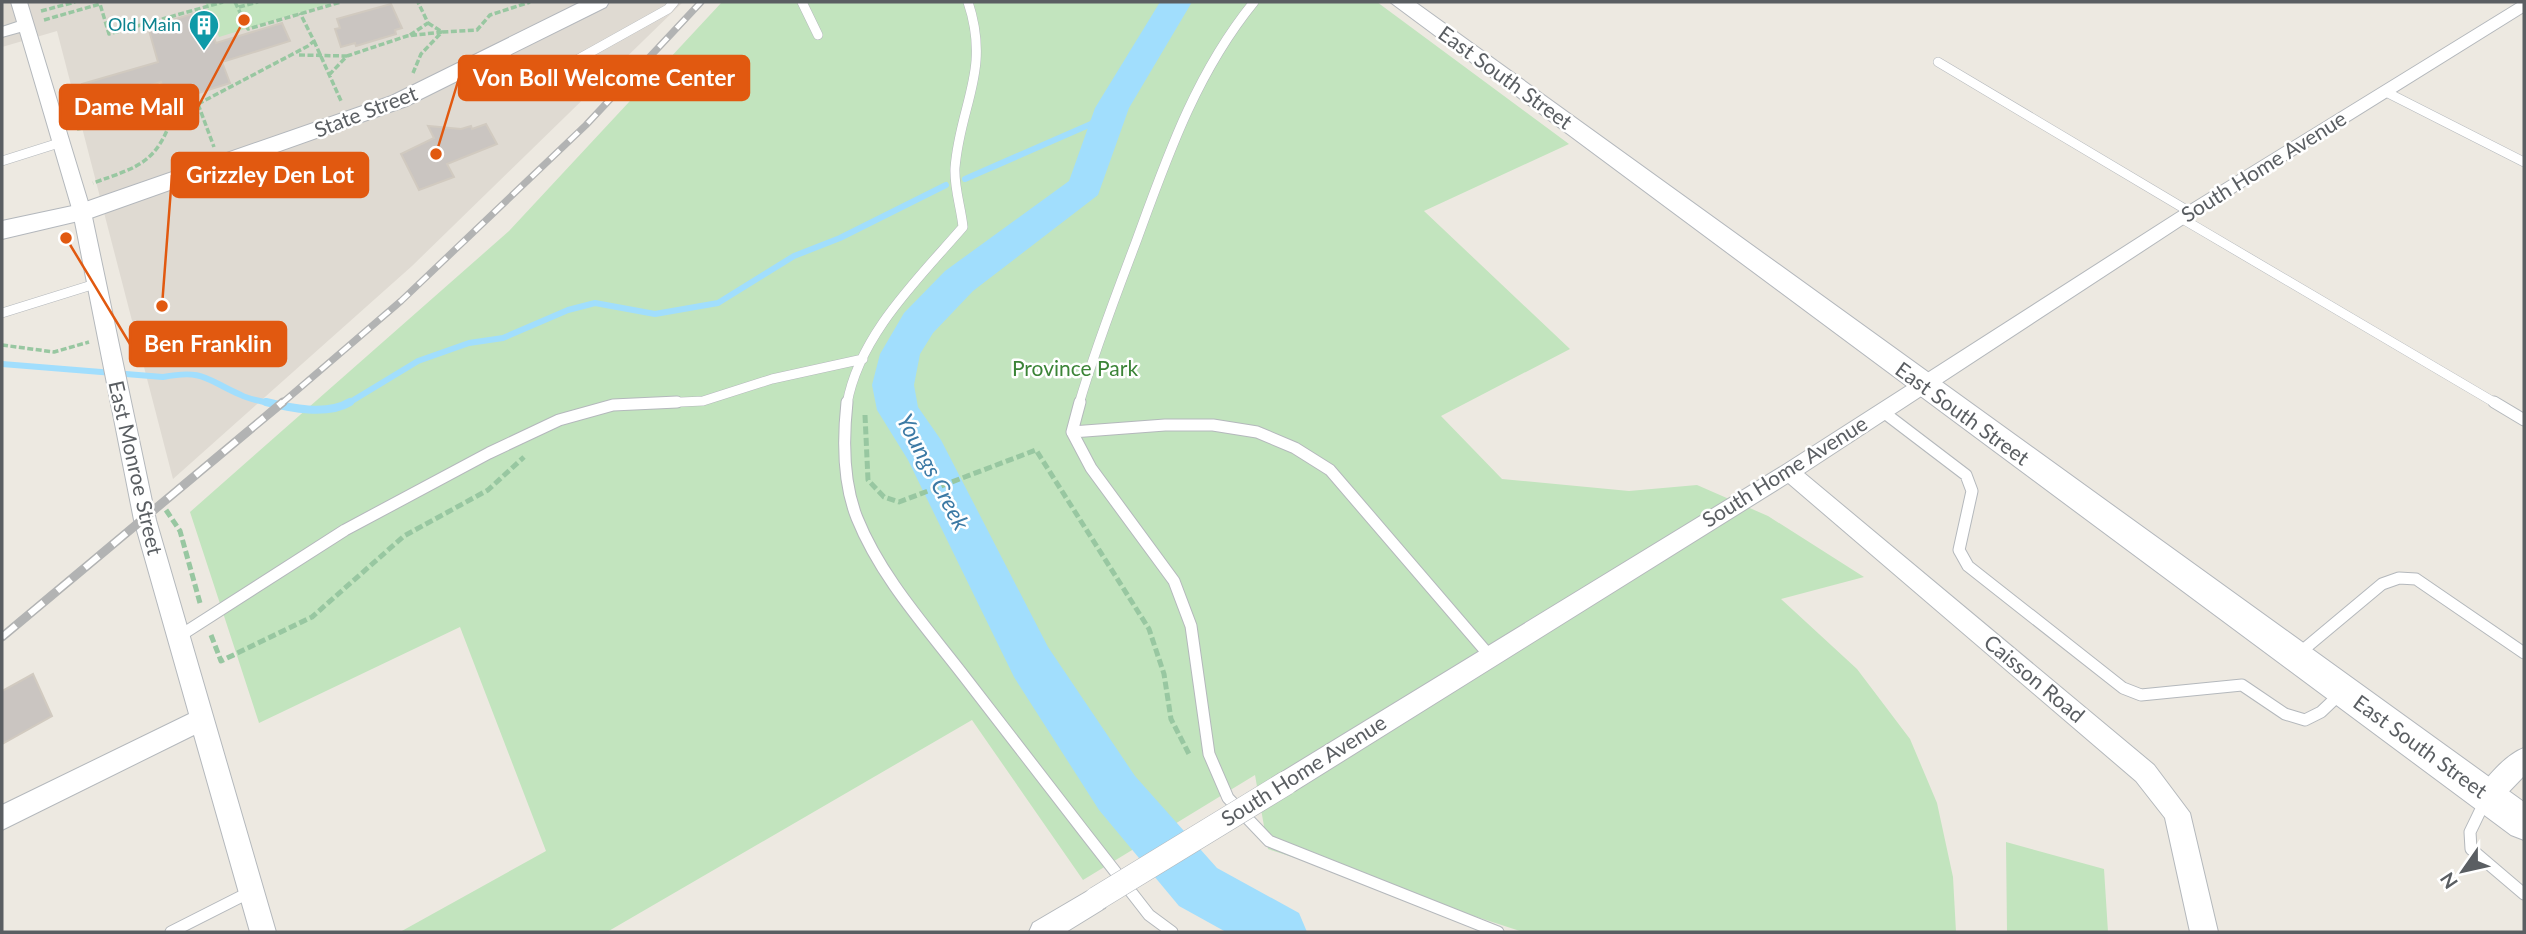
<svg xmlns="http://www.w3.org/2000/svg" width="2526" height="934" font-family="Lato,sans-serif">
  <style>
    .education { fill: #dfdad2 }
    .green { fill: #c2e4be }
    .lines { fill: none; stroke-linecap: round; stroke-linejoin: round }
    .stream-far1 { stroke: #a1defd; stroke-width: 6 }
    .stream { stroke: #a1defd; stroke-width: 8 }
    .river { fill: #a1defd; fill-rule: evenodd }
    .building { fill: #cac5c1; stroke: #d1cac0; stroke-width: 2 }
    .lane-far1-casing { stroke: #b4b8bc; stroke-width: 10 }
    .lane-casing { stroke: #b4b8bc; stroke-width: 13 }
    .street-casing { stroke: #b4b8bc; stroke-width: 2 }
    .secondary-casing { stroke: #b3b7bc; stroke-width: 2 }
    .path-far1 { stroke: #98c7a1; stroke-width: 3.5; stroke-dasharray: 6 2.5; stroke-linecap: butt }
    .path { stroke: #98c7a1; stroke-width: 5; stroke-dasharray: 8 3.5; stroke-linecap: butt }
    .lane-far1 { stroke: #fff; stroke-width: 9 }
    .lane { stroke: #fff; stroke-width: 11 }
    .street { fill: #fff; fill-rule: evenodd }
    .secondary { fill: #fff; fill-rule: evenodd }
    .rail-far1-casing { stroke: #b2b3b3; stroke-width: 7 }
    .rail-casing { stroke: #b2b3b3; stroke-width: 9 }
    .rail-far1 { stroke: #fff; stroke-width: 4.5; stroke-dasharray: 13; stroke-linecap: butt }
    .rail { stroke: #fff; stroke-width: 6; stroke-dasharray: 18; stroke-linecap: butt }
    .street-bridge-casing { stroke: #b4b8bc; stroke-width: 25; stroke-linecap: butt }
    .street-bridge { stroke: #fff; stroke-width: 24 }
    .labels { text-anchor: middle; stroke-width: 5; stroke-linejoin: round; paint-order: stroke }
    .far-culture-label { font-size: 18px; fill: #0d838f; stroke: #fff; text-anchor: end }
    .street-label { font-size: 21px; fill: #5a5e62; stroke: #fff }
    .park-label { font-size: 21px; fill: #3b8437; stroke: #fff }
    .water-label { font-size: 23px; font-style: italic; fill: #3c7aa5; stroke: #fff }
    .leader { fill: none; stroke: #e15910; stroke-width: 2.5 }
    .callout-dot { fill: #e15910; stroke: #fff; stroke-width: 2.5 }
    .callout { fill: #e15910; stroke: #e15910; stroke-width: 2.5 }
    .callout-label { font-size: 23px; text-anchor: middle; font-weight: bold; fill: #fff }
  </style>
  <rect width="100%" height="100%" fill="#ede9e1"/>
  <path class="education" d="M2,2H683L412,266L173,479L57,31L2,47Z"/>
  <path class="green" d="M205,2H334L219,37Z
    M722,2H1377L1569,144L1424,211L1570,349L1441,416L1502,479L1629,491L1697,485L1768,516L1864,577L1781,599L1857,669L1910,739L1937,803L1953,877L1956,932H1523L1268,849L1255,775L1083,880L972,720L607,932H400L546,851L460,627L259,723L190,512L509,231Z
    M2006,842L2104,869L2108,932H2007Z"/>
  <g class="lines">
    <path class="stream-far1" d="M965,179L1091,124L1112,108
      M2,364L163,377C205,369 206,380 241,395C250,400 262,401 273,404
      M347,404L418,361L469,343L503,338L568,310L595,303L655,314L718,303L794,256L840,238L946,185"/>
    <path class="stream" d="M266,402C290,408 327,416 350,402"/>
    <path class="river" d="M1160,2H1192L1129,108L1098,195L973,291L933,333L920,354L914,385L918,407L941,440L1048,647L1135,776L1217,868L1299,913L1307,932H1226L1179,906L1099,810L1014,677L908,460L877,410L872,385L880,354L904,313L945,271L1069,181L1095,108Z"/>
  </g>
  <path class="building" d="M391,4L402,28L395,30L396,34L356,46L355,43L341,47L335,29L340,28L337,19Z
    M199,12L205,28L210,27L216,43L282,23L290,41L222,62L230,83L167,103L161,82L87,104L82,84L158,62L148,27Z
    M486,124L497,144L447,164L454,177L419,190L401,154L434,138L428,126L461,129L471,126L472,129Z
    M33,674L52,716L2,744V691Z"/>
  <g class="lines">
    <g class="lane-far1-casing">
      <path id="lane-far1" d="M802,2L818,35
        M500,52L539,81L668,9L674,2
        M1938,62L2190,212
        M2386,92L2524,162
        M2,161L62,142
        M2181,218L2497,404
        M2,313L95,284
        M638,404L703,401L772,379L863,359
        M847,404C859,335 919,278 963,227C961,207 954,188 955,168C960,104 991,71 968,2
        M1079,404C1095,349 1116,295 1136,242C1167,157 1196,73 1254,2"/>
    </g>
    <g class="lane-casing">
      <path id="lane" d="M847,402C843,439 843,483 857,518C881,578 928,629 967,680C1027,758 1088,837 1149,915L1172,932
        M1080,402L1072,432L1091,468L1174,581L1191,626L1209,754L1228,798L1269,841L1498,932
        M2494,402L2524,420
        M1882,411L1966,475L1972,491L1959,550L1968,566L2123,688L2141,695L2242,685L2285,714L2305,720L2321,712L2341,693
        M1072,432L1165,425H1213L1257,432L1295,448L1330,470L1489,655
        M178,637L345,530L489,453L559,420L613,405L677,402
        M2297,655L2382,584L2399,578L2416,579L2524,653
        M2485,801L2470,832L2471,849L2524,894
        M171,932L252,891"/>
    </g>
    <g class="street-casing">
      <path id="street" d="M11,2H27L91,212L156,520L276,932H250L194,735L2,830V805L189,714L134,520L73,212L20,32L2,37V27L17,22Z
        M2519,2H2524V12L2187,222L1804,473L2154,765L2190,813L2218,932H2190L2165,818L2136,781L1788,483L1295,791L1286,794L1277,791L1274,783L1277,775L1782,466L2175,214Z
        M2524,748V776L2497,804L2488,808L2479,804L2476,796C2483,779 2507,754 2524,748Z
        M1096,886L1105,890L1109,899L1105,908L1066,932H1029L1033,923Z"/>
    </g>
    <g class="secondary-casing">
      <path id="secondary" d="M581,2H609L606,7L407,106L91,218L2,239V221L77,205L391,96Z
        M1390,2H1415L2524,802V840L2511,835Z"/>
    </g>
    <path class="path-far1" d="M235,2L248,29L341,2
      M239,7L258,2
      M41,11L75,2
      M44,20L100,4L109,34L223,2
      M428,23L442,32L477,30L490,15L530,2
      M410,35L428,23L418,2
      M314,41L342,103
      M299,55L347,56
      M329,75L347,56L407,36L442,32L421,54L413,73
      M198,104L308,46L314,41L300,13
      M174,112L198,104L214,147
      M77,129L174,112C157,163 141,166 93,183
      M2,345L54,352L89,342"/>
    <path class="path" d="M865,415L868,480L884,497L899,502L1036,450L1149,629L1164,674L1171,719L1190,756
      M166,510L180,531L200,603
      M211,635L221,661L312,617L404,536L488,490L524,457"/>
    <use href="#lane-far1" class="lane-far1"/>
    <use href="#lane" class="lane"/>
    <use href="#street" class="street"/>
    <use href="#secondary" class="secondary"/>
    <g class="rail-far1-casing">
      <path id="rail-far1" d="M281,404L401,301L586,125L701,2"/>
    </g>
    <g class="rail-casing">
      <path id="rail" d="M2,637L283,402"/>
    </g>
    <use href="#rail-far1" class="rail-far1"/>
    <use href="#rail" class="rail"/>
    <g class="street-bridge-casing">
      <path id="street-bridge" d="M1096,899L1286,783"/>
    </g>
    <use href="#street-bridge" class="street-bridge"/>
  </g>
  <defs>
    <g id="building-pin" transform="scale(1.575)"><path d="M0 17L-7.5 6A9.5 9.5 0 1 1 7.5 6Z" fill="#0f9aa8" stroke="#fff"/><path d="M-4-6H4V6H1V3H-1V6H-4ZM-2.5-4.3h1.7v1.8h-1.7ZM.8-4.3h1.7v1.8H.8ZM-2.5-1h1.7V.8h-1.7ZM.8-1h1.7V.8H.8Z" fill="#fff"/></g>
  </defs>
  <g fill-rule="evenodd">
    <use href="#building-pin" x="204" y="25"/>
  </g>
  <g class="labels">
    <g class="far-culture-label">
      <text x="181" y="31">Old Main</text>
    </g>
    <g class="street-label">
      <text transform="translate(1505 78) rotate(36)" y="7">East South Street</text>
      <text transform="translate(366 112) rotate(-21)" y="7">State Street</text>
      <text transform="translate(2264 167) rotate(-32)" y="7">South Home Avenue</text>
      <text transform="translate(1962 414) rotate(36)" y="7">East South Street</text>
      <text transform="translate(135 468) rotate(77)" y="7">East Monroe Street</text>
      <text transform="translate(1785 472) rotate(-32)" y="7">South Home Avenue</text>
      <text transform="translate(2034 679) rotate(40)" y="7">Caisson Road</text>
      <text transform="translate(2420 747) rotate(36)" y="7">East South Street</text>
      <text transform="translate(1304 771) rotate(-32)" y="7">South Home Avenue</text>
    </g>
    <g class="park-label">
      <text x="1075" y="376">Province Park</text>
    </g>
    <g class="water-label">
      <text transform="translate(933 472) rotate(62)" y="8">Youngs Creek</text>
    </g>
  </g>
  <path class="leader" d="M436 154L459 78M244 20L198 107M162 306L172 175M66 238L130 344"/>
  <g class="callout-dot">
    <circle cx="436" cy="154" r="7"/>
    <circle cx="244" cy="20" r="7"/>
    <circle cx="162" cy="306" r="7"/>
    <circle cx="66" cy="238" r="7"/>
  </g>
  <g class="callout">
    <rect x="459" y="56" width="290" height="44" rx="7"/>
    <rect x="60" y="85" width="138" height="44" rx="7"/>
    <rect x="172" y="153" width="196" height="44" rx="7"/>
    <rect x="130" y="322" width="156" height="44" rx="7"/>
  </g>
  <g class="callout-label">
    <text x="604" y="86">Von Boll Welcome Center</text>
    <text x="129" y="115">Dame Mall</text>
    <text x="270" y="183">Grizzley Den Lot</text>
    <text x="208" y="352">Ben Franklin</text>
  </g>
  <rect width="2526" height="934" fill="none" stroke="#5a5e62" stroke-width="7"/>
  <g transform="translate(2463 871) rotate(236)" stroke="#ffffff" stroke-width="5" paint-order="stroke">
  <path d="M0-5L12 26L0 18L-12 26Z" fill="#5a5e62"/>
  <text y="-10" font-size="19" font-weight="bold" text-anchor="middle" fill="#5a5e62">N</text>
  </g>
</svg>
